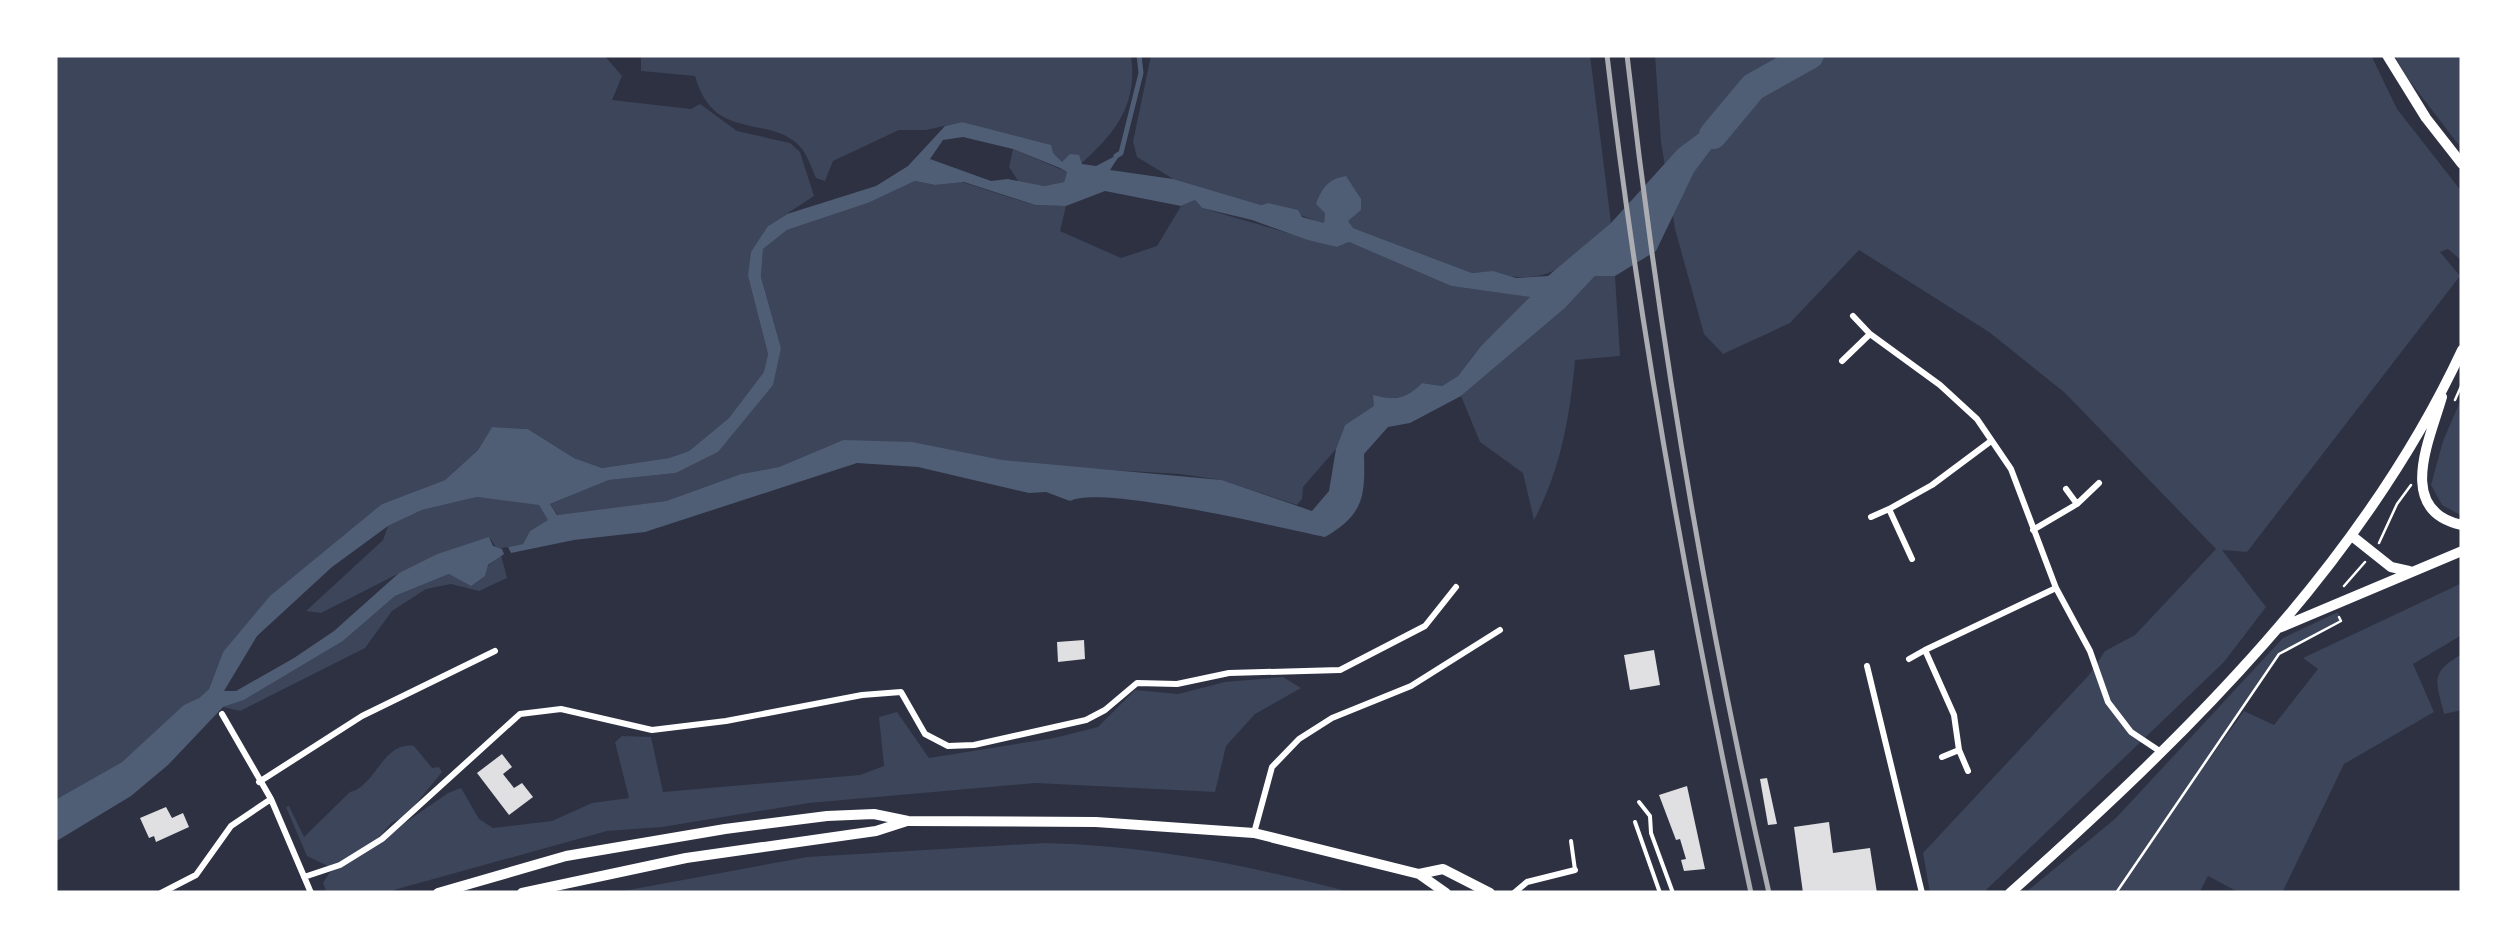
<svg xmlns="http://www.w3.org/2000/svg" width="2517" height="948" font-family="'PT Sans Narrow',sans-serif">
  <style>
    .green { fill: #3c4559 }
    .water { fill: #4f5d75; fill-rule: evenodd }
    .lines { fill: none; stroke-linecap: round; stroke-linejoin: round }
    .stream { stroke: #4f5d75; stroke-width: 5 }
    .river { stroke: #4f5d75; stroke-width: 28 }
    .building { fill: #e0e0e3 }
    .path { stroke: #fff; stroke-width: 2.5 }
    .service { stroke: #fff; stroke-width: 4 }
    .minor { stroke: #fff; stroke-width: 6 }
    .primary { stroke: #fff; stroke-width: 10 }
    .rail { stroke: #abadb3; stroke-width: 5 }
  </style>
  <rect width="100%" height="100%" fill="#2d3142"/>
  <path class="green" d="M55,55H604L622,76L612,100L691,109L700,104L737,131L790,143L800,152L814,196L768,226L748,276L768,354L765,372L729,418L689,451L669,458L602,468L574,458L528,429L492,427L478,450L445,480L382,504L223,652L209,689L199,698L184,706L122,762L55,800Z
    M641,55H1131C1138,105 1116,132 1081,164L1062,162L1052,153L962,122L926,130H899L833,161L825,181L816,178C812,169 808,157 802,149C771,112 714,145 695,76L641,71Z
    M1151,55H1590L1611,223C1584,250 1559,280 1519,277C1503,277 1489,271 1472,273L1353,228L1325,213L1324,224L1268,203L1261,205L1175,180L1137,157L1133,142Z
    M1655,55H2371L2397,109L2462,192V261L2448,249L2440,252L2460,276L2247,552L2222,550L2266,607L2224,662L1983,893H1930L1923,853L2089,675L2105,651L2135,635L2216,549L2065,393L1989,332L1859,250L1790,323L1723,354L1704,334L1675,229L1661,142Z
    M2394,55H2462V149L2408,79Z
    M1013,149L1067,172L1064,182L1044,186L1019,182L1009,167Z
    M915,181L935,185L962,182L1034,205L1066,206L1060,231L1121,258L1157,246L1181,206L1195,200L1202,208L1337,247L1349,242L1451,286L1531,297L1481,346L1458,376L1442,386L1422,383L1409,396L1387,399L1345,425L1336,449L1303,487L1302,499L1297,505L1222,480L1180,474L1024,465L843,440L779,467L741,474L666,501L558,515L550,504L609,480L676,473L718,452L781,348L761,277L763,249L787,230L868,203Z
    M1595,276H1615L1620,356L1575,360C1570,416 1561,469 1534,520L1523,473L1480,442L1461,396L1565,308Z
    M2462,397V516L2442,505L2431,485L2443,441Z
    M477,497L533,503L539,505L549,520L530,531L523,544L497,549L490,538L437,554L321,613L306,611L383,540L388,526L422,510Z
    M501,555L507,578L479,591L451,584L426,589L392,611L365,648L240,711L223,707L244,700L343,641L395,596L449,574L488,566Z
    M2462,583V635L2413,664L2434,712L2344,764L2282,893H2240L2208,876L2199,893H2119L2124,882L2116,893H2025L2116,818L2283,638L2338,612L2341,621L2279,654L2158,830L2244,711L2274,725L2318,669L2303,658Z
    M2462,654V710L2444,714C2436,681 2429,673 2462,654Z
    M1283,677L1301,688L1255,714L1226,746L1215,792L1036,783L809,803L662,827L607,831L383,893H327L323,883L330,872L343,866L330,867L307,856L286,807L289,806L304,837L350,792C375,787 383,741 414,746L432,768L439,767L442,772L406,816L391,823L373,845L448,793L461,788L479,819L493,828L552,821L592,803L629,798L615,742L622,736L651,737L663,792L860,775L884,766L879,717L897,712L929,758L1054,738L1098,727L1135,690L1178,694L1225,682Z
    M1044,843C1148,845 1253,866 1353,893H612L807,857Z"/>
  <path class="water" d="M1754,92L1694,172L1656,251L1615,276H1595L1565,308L1461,396L1410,423L1388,427L1364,454C1365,495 1365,514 1325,537C1281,528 1101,484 1070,501L1046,492L1029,493L918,467L857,463L645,532L574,540L511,553L508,547L523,544L530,531L548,520L539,505L477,497L422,510L388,526L332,567L257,636L224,691H236L294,658L334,631L399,573L437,554L489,537L493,546L502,549L504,554L488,565L485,576L471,586L449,574L395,596L343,641L244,700L223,707L168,765L131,796L55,842V800L122,762L184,705L199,698L209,689L223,652L270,596L382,504L445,480L478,450L492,427L528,429L574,458L602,468L669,458L689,451L729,418L764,372L768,354L748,276L751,252L768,226L787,214L876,186L908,166L945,126L962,122L1051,145L1053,153L1062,162L1070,154L1079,155L1082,164L1096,166L1121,153L1110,170L1173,179L1261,205L1268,203L1298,210L1302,217L1324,223L1325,213L1316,204C1322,188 1328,179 1346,176L1361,199V210L1348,221L1353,228L1472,273L1493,271L1516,278L1548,276L1611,223L1678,149ZM963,137L1013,149L1060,168L1067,172L1064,182L1044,186L1008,179L991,181L930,159L943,140ZM915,181L935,185L964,182L1035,205L1066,206L1105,191L1181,206L1195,200L1202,208L1252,220L1308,240L1337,247L1349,242L1451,286L1530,297L1481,346L1458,376L1442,386L1422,383C1407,399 1394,401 1373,395L1374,406L1345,425L1336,449L1329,491L1312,511L1222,480L1002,460L912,442L843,440L779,467L741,474L666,501L557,515L550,504L609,480L676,473L718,452L773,385L781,348L761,277L763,249L787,230L868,203Z"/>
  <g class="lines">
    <path class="stream" d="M1116,156L1121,153L1141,73L1139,55"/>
    <path class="river" d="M1713,135L1753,87L1810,55"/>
  </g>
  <path class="building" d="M1084,640L1085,659L1058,662L1057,642Z
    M1654,650L1660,685L1630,690L1624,655Z
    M502,754L512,767L503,774L514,788L522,783L533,797L509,815L477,773Z
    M1767,778L1777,824L1768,825L1760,779Z
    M1687,786L1705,869L1684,871L1681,860L1686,859L1680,839L1676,840L1659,795Z
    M166,807L172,818L183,813L189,827L156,842L154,836L149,838L140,818Z
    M1829,822L1833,853L1870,848L1877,893H1803L1794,827Z"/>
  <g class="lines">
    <path class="path" d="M2455,400L2462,384
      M2379,543L2397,504L2411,485
      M2344,586L2365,562
      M2116,893L2279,654L2341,621L2339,617"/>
    <path class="service" d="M1639,802L1650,816L1651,833L1673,893
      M1635,822L1660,893
      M1571,841L1575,870"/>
    <path class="minor" d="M1853,316L1870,334
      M1842,361L1870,334L1940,385L1977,419L2011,469L2056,588L2090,651L2108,702L2131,732L2161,752
      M2066,489L2077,504
      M1871,517L1889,509
      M2033,530L2077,504L2099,483
      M1912,559L1889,509L1932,485L1991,441
      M1909,659L1925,650
      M1867,666L1922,893
      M222,714L271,799L311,893
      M1942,757L1959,750
      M1968,771L1959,750L1954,715L1925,650L2056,588
      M259,782L362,716L495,651
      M1254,833L1272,767L1299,739L1332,718L1411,686L1500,630
      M304,877L340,865L382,839L520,714L561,709L652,730L726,721L862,695L901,692L925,734L948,746L974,745L1086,720L1105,710L1137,683L1177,684L1229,673L1340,670L1425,626L1456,587
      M161,893L196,875L231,826L271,799
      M1514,893L1527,882L1575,870"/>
    <path class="primary" d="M2387,55L2426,118L2462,164
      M2442,397C2430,439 2395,511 2462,525
      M2352,536L2391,567L2409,571
      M2279,628L2462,551
      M1419,874L1443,869L1490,893
      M438,893L566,856L725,829L827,816L874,814L908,821L1096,822L1254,833L1419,874L1446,893
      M522,893L686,858L876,831L907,821
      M2010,893C2185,737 2362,565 2462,350"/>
    <path class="rail" d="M1607,55C1640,337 1691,615 1751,893
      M1627,55C1659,337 1706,617 1769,893"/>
  </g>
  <rect width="2517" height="948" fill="none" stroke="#ffffff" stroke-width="115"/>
</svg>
